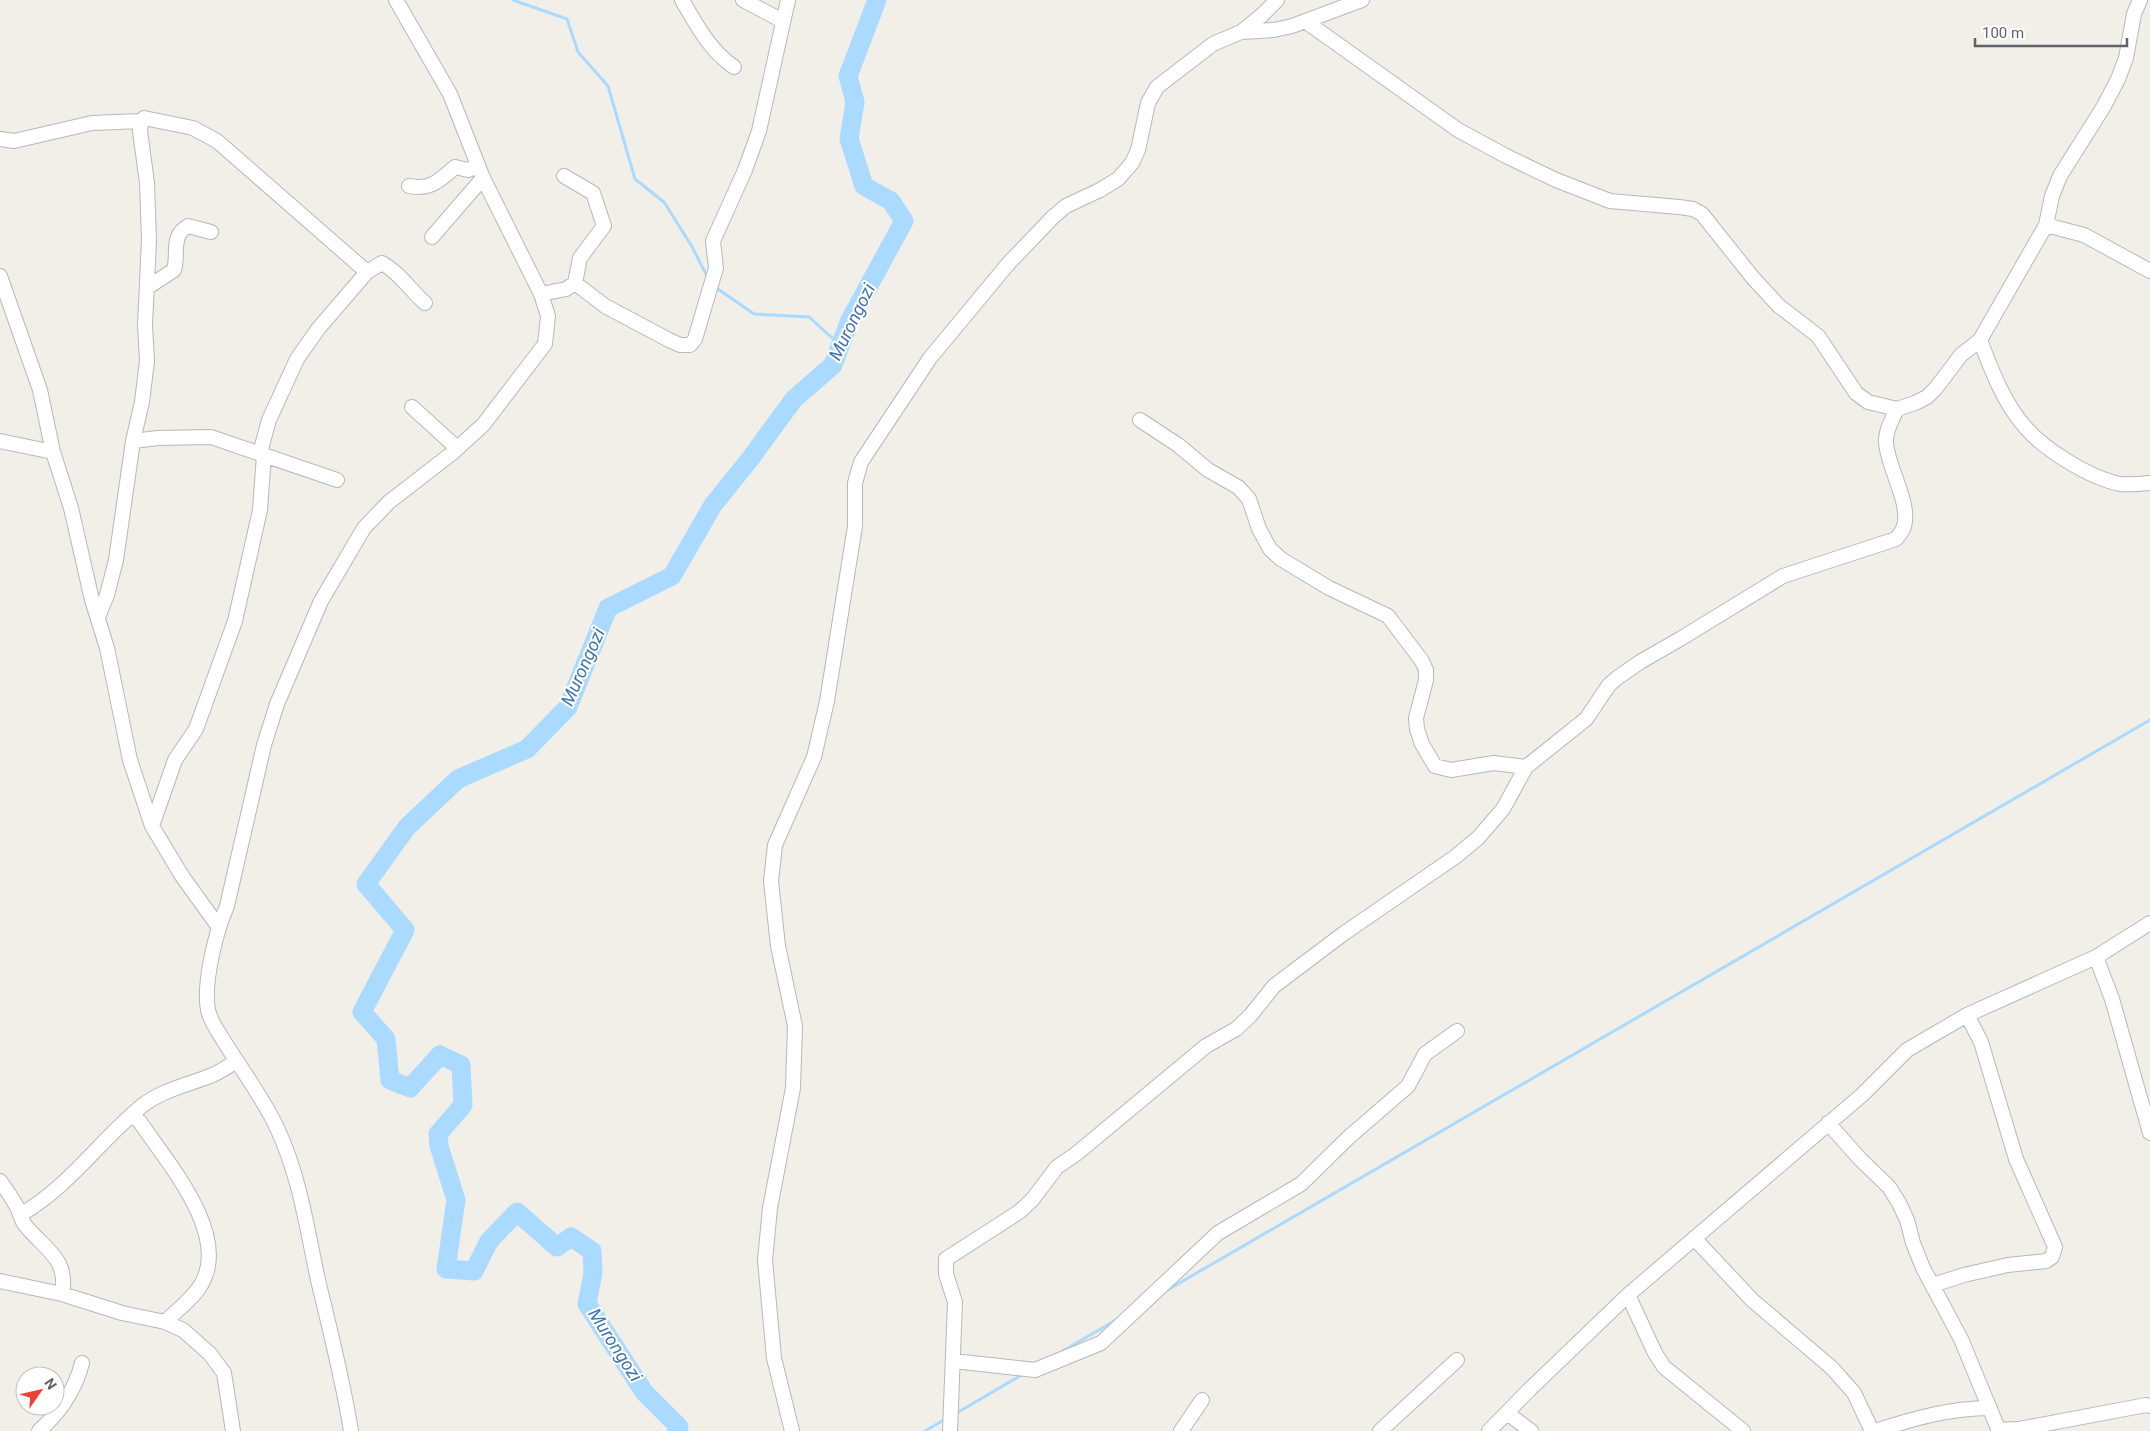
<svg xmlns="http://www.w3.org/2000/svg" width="2150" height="1431" font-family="Roboto,sans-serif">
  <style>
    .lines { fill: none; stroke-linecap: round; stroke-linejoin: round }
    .stream { stroke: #aadaff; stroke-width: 3 }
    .river { stroke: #aadaff; stroke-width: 19 }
    .minor-casing { stroke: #b5b8bc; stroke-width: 16 }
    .minor { stroke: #fff; stroke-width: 14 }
    .labels { text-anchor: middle; stroke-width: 4; stroke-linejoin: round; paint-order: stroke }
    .water-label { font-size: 18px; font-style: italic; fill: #4174aa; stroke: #fff }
  </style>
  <rect width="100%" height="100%" fill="#f1efe8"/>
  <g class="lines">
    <path class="stream" d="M513,0L567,19L578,52L608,86L635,179L664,202L691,245L708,278
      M715,287L754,314L809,317L840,345
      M1164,1292L2150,720
      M1061,1352L1116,1320
      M955,1414L1023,1374
      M925,1431L947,1418"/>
    <path class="river" d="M676,1431L679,1427L644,1392L587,1304L593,1273L592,1251L571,1237L557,1247L517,1212L489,1241L474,1271L446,1269L456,1200L439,1146L438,1134L463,1105L461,1065L440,1055L410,1088L390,1080L386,1039L362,1012L405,930L366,884L407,827L458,779L527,749L568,707L608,608L672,576L713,505L750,459L794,399L833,365L850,320L904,221L891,201L864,186L849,139L855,102L848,76L877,0"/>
    <g class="minor-casing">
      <path id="minor" d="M682,0C696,24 710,51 734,67
        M743,0L783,21
        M1305,21L1458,130L1506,156L1556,180L1610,201L1679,207L1693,209L1702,214L1753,278L1779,306L1818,336L1856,393L1868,402L1897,409
        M1241,32L1274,30L1292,26L1362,0
        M0,139L14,141L92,123L141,121
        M564,176L593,193L604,226L580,258L575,283
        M409,186C431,190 439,181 455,167L468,170L478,166
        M2046,225L2084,235L2150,271
        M432,237L483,178
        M0,276L40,390L53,452L71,508L92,600L107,648L130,760L152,826L182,876L218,926
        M148,287L174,270C179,254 170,236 188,226L211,232
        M541,294L566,289L575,283L605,306L669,340L680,345H690L695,339L716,268L713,241L745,170L759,131L788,0
        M1980,340C1991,369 2004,404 2026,428C2045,450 2090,478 2120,484C2130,485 2140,484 2150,483
        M412,407L457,448
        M1140,420L1178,445L1208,470L1238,487L1249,499L1259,529L1270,549L1281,559L1329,588L1388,616L1422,661L1426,670V680L1416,718L1417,729L1422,744L1435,766L1451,770L1494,763L1526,767
        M0,441L53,452
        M133,441L158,438L211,437L337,480
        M260,453L269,420L297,359L318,329L367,272L382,263C400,273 410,290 425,303
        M98,617L107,595L116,560L133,441L142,402L147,361L145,325L149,240L147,183L140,131L141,121L144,118L193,128L217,141L367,272
        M152,826L175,760L196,729L235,621L260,510L264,455
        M2096,957L2112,999L2150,1133
        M132,1115L140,1122C166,1161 230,1233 202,1283C194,1298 177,1310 165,1322
        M1828,1123L1860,1159L1889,1187L1899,1203L1907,1220L1913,1243L1923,1268L1961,1339L1999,1431
        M0,1181C6,1189 12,1198 17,1207C20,1213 21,1220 25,1225C44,1249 69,1258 62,1294
        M20,1215C69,1187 100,1140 143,1105C163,1090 187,1085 210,1076C219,1073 228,1066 237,1061
        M1694,1238L1752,1300L1832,1368L1854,1393L1872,1431
        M0,1281L62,1294L122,1313L165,1322L183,1330L210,1354L224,1373L233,1431
        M1933,1285L1964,1275L2008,1265L2046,1261L2052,1257L2055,1247L2016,1159L1981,1042L1967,1015
        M1628,1295L1655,1353L1664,1367L1743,1431
        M954,1361L1035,1370L1101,1343L1218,1233L1301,1184L1349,1137L1408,1086L1425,1054L1457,1031
        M1507,1413L1531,1431
        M1998,1430L2019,1429L2146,1405L2150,1406
        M39,1431C60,1412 75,1391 82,1363
        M351,1431C343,1380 330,1330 318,1280C307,1229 300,1178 278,1130C265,1101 242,1070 225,1043C219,1033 210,1021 208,1010C203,983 216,931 227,906L264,745L277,704L321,601L364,528L389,502L451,454L483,425L545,344L548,316L541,294L483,178L450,94L396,0
        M792,1431L774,1358L765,1260L770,1208L793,1088L795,1026L778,946L771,881L775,845L814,757L827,701L855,526V483L861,462L930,358L1008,264L1053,217L1066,206L1100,190L1118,179L1132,163L1138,150L1148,103L1157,87L1213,44L1241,32L1261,16L1277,0
        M950,1431L955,1302L946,1274V1259L1019,1212L1032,1200L1057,1167L1076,1154L1206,1046L1236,1029L1250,1016L1274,986L1343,934L1455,857L1478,838L1503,809L1526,767L1586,719L1609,685L1617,678L1640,662L1680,639L1783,576L1896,539C1898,536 1902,532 1903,529C1913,506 1887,467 1886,442C1885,431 1893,418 1897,409L1915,403L1927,397L1936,388L1961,355L1980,340L2046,225L2052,196L2060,176L2104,106L2118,79L2126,58L2134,14L2140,0
        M1181,1431L1202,1400
        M1380,1431L1457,1360
        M1489,1431L1529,1390L1628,1295L1862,1095L1907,1050L1967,1015L2096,957L2150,923
        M1875,1431C1912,1419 1950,1408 1990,1408"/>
    </g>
    <use href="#minor" class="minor"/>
  </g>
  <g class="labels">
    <g class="water-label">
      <text transform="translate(852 322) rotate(-64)" y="6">Murongozi</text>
      <text transform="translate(583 667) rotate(-66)" y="6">Murongozi</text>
      <text transform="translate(615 1345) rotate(57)" y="6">Murongozi</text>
    </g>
  </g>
  <g transform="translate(40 1391) rotate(56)"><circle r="24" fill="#ffffff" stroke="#bfc1c3"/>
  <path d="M0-4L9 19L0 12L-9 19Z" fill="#ea4335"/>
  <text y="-8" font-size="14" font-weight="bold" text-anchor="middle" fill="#5f6368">N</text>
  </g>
  <path d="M1975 38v8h152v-8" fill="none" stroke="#5f6368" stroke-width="2.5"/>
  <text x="1982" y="38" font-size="15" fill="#5f6368" stroke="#ffffff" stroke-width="4" paint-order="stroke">100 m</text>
</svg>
